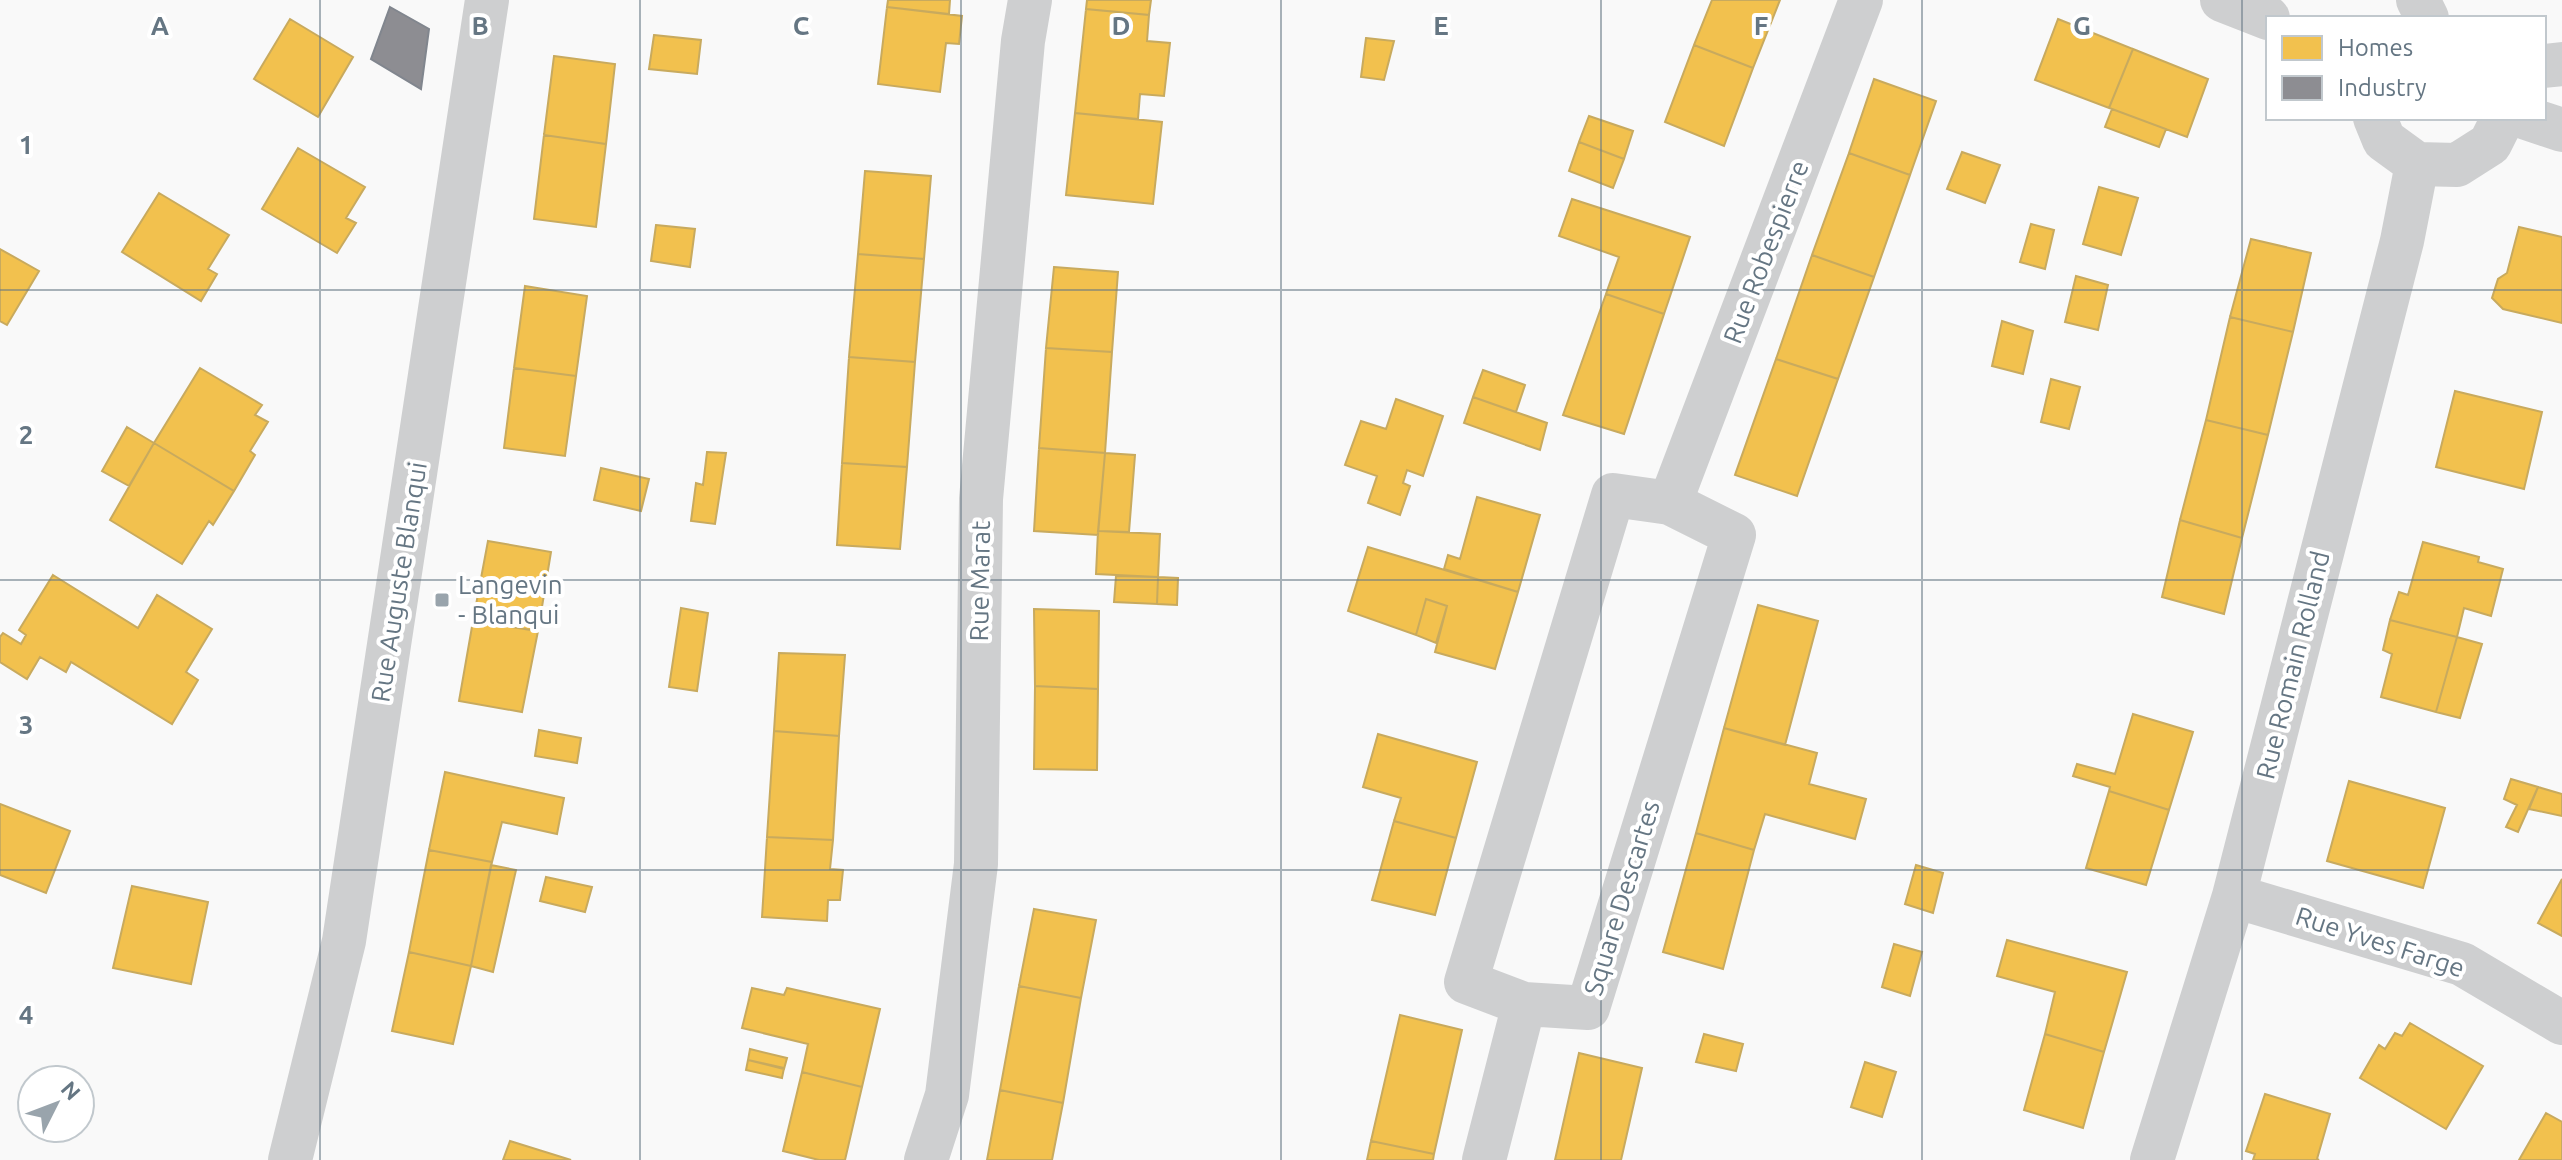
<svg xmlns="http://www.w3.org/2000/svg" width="2562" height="1160" font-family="Ubuntu,sans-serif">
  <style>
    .homes { fill: #f2c14e; stroke: #c8aa5e; stroke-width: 2 }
    .industry { fill: #8d8d92; stroke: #81868e; stroke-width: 2 }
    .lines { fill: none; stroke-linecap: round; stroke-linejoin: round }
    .minor { stroke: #cecfd0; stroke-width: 44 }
    .grid { fill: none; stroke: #657683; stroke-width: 2; stroke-opacity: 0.55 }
    .poi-dot { fill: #99a4ac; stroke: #fff; stroke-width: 3 }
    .labels { text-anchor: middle; stroke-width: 8; stroke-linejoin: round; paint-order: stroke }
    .street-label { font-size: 26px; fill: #657683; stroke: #fff }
    .poi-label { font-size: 26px; fill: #657683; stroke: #fff; text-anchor: start }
    .grid-label { font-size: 26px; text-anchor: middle; font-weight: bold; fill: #657683; stroke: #fff; stroke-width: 8; stroke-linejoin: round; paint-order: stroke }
  </style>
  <rect width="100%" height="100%" fill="#f9f9f9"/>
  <path class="homes" d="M888,0H950L949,14L887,7Z
    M1087,0H1151L1149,15L1086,9Z
    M1712,0H1780L1753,68L1694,45Z
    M887,7L962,16L959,44L946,43L940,92L878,84Z
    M1086,9L1149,15L1147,41L1170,43L1164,96L1140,94L1138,119L1075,113Z
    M290,19L353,57L318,117L254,79Z
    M2058,19L2133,49L2109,108L2035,80Z
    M654,35L701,40L697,74L649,69Z
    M1366,38L1394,41L1384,80L1361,77Z
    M1694,45L1753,68L1724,146L1665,122Z
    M2133,49L2208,79L2187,137L2109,108Z
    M554,56L615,64L606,144L544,135Z
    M1874,79L1936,101L1910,175L1849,153Z
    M2112,109L2166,129L2159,147L2105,127Z
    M1075,113L1162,122L1153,204L1066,195Z
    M1589,116L1633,131L1624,159L1579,142Z
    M544,135L606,144L596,227L534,219Z
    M1579,142L1624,159L1613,188L1569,171Z
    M298,148L365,187L346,218L356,223L337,253L262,209Z
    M1962,152L2000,165L1985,203L1947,189Z
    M1849,153L1910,175L1874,277L1812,255Z
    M865,171L931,176L924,259L858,254Z
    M2099,187L2138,198L2121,255L2083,244Z
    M159,193L229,235L208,269L217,274L201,301L122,252Z
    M1572,199L1690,237L1664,314L1606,294L1619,257L1559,236Z
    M2031,224L2054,230L2045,269L2020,262Z
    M656,225L695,229L690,267L651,261Z
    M2519,227L2562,237V323L2503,309L2492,298L2498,279L2507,273Z
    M2251,239L2311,253L2293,332L2230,317Z
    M0,249L39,271L7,325L0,321Z
    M858,254L924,259L915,362L849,357Z
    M1812,255L1874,277L1838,379L1776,359Z
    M1054,267L1118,272L1112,352L1046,348Z
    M2076,276L2108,285L2098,330L2065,322Z
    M525,286L587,296L576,376L514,368Z
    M1606,294L1664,314L1624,434L1563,415Z
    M2230,317L2293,332L2268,435L2206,420Z
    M2002,321L2033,331L2023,374L1992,366Z
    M1046,348L1112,352L1105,453L1039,448Z
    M849,357L915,362L907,467L842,463Z
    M1776,359L1838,379L1797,496L1735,475Z
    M200,368L262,405L255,415L268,422L250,451L255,455L234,491L154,443Z
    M514,368L576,376L565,456L504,448Z
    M1483,370L1525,385L1516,412L1473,397Z
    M2051,379L2080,387L2069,429L2041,422Z
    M2455,391L2542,412L2524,489L2436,467Z
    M1473,397L1547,423L1540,450L1464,423Z
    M1396,399L1443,416L1423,476L1407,470L1403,483L1410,486L1400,515L1368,503L1377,476L1345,465L1361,421L1386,429Z
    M2206,420L2268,435L2242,538L2180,520Z
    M127,427L154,443L129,486L102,471Z
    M154,443L234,491L213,525L209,521L182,564L110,520Z
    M1039,448L1105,453L1098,535L1034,531Z
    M707,452L726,453L715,524L691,521L696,483L703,485Z
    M1105,453L1135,455L1129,532L1098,531Z
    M842,463L907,467L900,549L837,545Z
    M601,468L649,479L641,511L594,500Z
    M1477,497L1540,515L1518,592L1444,569L1448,555L1460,559Z
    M2180,520L2242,538L2224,614L2162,597Z
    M1098,531L1160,534L1158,577L1096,574Z
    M488,541L551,552L538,631L473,621Z
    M2423,542L2479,557L2478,562L2503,569L2491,616L2464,608L2457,637L2390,620L2399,592L2408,595Z
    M1368,547L1518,592L1495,669L1435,652L1447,606L1426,599L1416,635L1348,611Z
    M53,575L138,628L157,595L212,629L186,672L198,680L172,724L71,662L66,672L40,657L27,679L0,662V637L3,633L21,644L26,635L19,630Z
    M1116,576L1158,577L1157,604L1114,602Z
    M1158,577L1178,578L1177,605L1157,604Z
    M1426,599L1447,606L1436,643L1416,635Z
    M1758,605L1818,621L1785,745L1724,728Z
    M681,608L708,613L697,691L669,687Z
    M1034,609L1099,611L1098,689L1035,686Z
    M2390,620L2457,637L2436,712L2381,697L2392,654L2383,650Z
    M473,621L538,631L522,712L459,701Z
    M2457,637L2482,644L2460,718L2436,712Z
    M779,653L845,655L839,736L774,731Z
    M1035,686L1098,689L1097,770L1034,769Z
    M2133,714L2193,732L2169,810L2109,791L2110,787L2073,776L2077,764L2115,774Z
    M1724,728L1817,753L1809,784L1866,799L1855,839L1765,814L1754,850L1696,833Z
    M539,730L581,738L577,763L535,756Z
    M774,731L839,736L833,840L767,837Z
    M1378,734L1477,762L1456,838L1394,821L1401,798L1363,787Z
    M445,772L564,798L557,834L502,822L492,862L429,850Z
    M2511,779L2538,787L2518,832L2506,827L2517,805L2504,799Z
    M2349,781L2445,808L2423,888L2327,861Z
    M2538,787L2562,794V816L2529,809Z
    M2109,791L2169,810L2146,885L2086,868Z
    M0,804L70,831L46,893L0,875Z
    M1394,821L1456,838L1435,915L1372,900Z
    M1696,833L1754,850L1723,969L1663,952Z
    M767,837L833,840L830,869L843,870L840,900H828L827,921L762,917Z
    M429,850L492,862L471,966L409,952Z
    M491,865L516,870L493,972L471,966Z
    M1916,865L1943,873L1933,913L1905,904Z
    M546,877L592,887L585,912L540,901Z
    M2562,879V936L2538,923Z
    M132,886L208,902L191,984L113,968Z
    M1034,909L1096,920L1081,998L1019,986Z
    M2007,940L2127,972L2104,1052L2045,1034L2055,992L1997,976Z
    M1894,944L1922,952L1910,996L1882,987Z
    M409,952L471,966L453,1044L392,1031Z
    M1019,986L1081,998L1063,1103L1000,1090Z
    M752,988L784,995L787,988L880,1009L862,1087L802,1072L808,1044L742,1028Z
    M1400,1015L1462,1030L1434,1154L1371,1141Z
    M2410,1023L2483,1066L2446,1129L2360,1078L2379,1045L2385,1049L2395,1033L2402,1036Z
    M1704,1034L1743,1044L1736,1071L1696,1062Z
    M2045,1034L2104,1052L2083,1128L2024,1110Z
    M750,1049L787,1058L784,1069L748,1060Z
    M1579,1053L1642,1068L1621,1160H1555Z
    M748,1060L784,1068L782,1078L746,1070Z
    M1865,1062L1896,1072L1882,1117L1851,1107Z
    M802,1072L862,1087L845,1160H819L783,1151Z
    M1000,1090L1063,1103L1052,1160H987Z
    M2265,1094L2330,1114L2317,1159L2319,1160H2253L2255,1154L2246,1151Z
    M2546,1113L2562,1122V1160H2519Z
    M510,1141L571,1160H503Z
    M1371,1141L1434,1154L1433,1160H1367Z"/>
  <path class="industry" d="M390,7L429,29L421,89L371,59Z"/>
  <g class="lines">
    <path class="minor" d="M2222,0L2268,18
      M2418,0L2427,18
      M2544,66L2562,64
      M2375,118L2384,140L2417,164L2457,165L2490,144L2503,118
      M2526,118L2562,130
      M1613,495L1670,503L1734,535L1588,1008L1524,1004L1466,982Z
      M1670,503L1861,0
      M2234,896L2462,964L2562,1023
      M290,1160L344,941L487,0
      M926,1160L947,1095L976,864L981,499L1023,41L1030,0
      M1484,1160L1524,1004
      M2152,1160L2234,896L2402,241L2417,164"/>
  </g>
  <path class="grid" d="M320,0V1160M640,0V1160M961,0V1160M1281,0V1160M1601,0V1160M1922,0V1160M2242,0V1160M0,290H2562M0,580H2562M0,870H2562"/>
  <rect class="poi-dot" x="434" y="592" width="16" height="16" rx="4"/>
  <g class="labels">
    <g class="street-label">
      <text transform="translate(1766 252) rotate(-69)" y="9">Rue Robespierre</text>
      <text transform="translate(980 581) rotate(-89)" y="9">Rue Marat</text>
      <text transform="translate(399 582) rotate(-81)" y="9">Rue Auguste Blanqui</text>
      <text transform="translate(2293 665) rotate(-76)" y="9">Rue Romain Rolland</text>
      <text transform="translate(1622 898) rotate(-73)" y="9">Square Descartes</text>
      <text transform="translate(2380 942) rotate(18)" y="9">Rue Yves Farge</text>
    </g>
    <g class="poi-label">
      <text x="458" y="594">Langevin<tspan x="458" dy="30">- Blanqui</tspan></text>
    </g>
  </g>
  <g class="grid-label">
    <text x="160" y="35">A</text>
    <text x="480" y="35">B</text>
    <text x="801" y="35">C</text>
    <text x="1121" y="35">D</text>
    <text x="1441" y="35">E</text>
    <text x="1761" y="35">F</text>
    <text x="2082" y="35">G</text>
    <text x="26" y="154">1</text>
    <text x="26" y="444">2</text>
    <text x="26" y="734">3</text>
    <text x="26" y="1024">4</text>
  </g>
  <rect x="2266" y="16" width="280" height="104" fill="#ffffff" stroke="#c1c8cd" stroke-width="2"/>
  <rect x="2282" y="36" width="40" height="24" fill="#f2c14e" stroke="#c1c8cd" stroke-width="2"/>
  <text x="2338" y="56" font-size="24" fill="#657683">Homes</text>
  <rect x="2282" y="76" width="40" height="24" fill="#8d8d92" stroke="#c1c8cd" stroke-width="2"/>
  <text x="2338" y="96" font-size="24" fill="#657683">Industry</text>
  <g transform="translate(56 1104) rotate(48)"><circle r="38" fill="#ffffff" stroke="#c1c8cd" stroke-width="2"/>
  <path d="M0-6L14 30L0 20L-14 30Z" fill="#99a4ac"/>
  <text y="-12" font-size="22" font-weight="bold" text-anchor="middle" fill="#657683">N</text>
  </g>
</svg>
